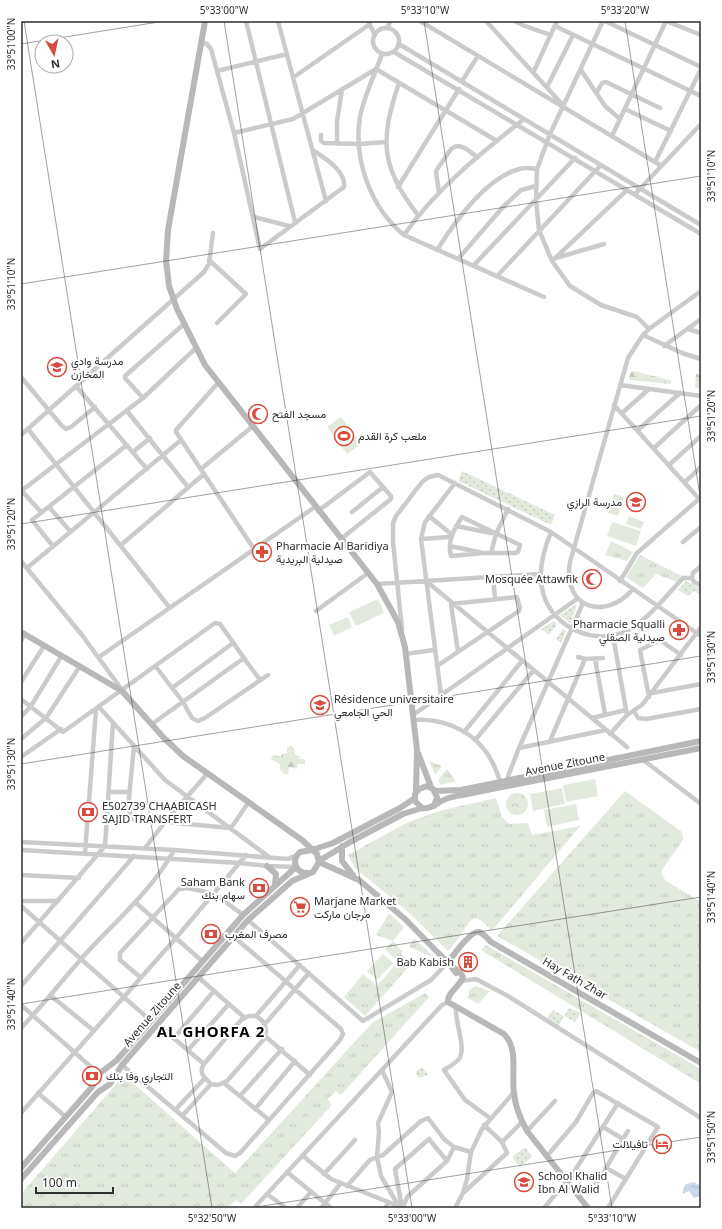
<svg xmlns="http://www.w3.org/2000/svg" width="722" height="1229" font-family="'Noto Sans',Vazirmatn,sans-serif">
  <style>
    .grass { fill: url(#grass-tufts) }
    .forest { fill: url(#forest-firs) }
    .park { fill: url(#park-crowns) }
    .garden { fill: url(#garden-dots) }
    .pitch { fill: #e2eadd }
    .water { fill: url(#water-ripples) }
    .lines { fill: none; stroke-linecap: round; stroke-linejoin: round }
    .street { stroke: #cbcbcb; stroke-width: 4.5 }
    .secondary { stroke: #b8b8b8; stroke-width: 6 }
    .ticks { fill: none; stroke: #2e2e2e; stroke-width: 1; stroke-opacity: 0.45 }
    .labels { text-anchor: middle; stroke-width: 4; stroke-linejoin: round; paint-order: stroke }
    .poi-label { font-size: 11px; fill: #2e2e2e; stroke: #fff; text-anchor: start }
    .street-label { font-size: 11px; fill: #2e2e2e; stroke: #fff }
    .district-label { font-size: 15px; font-weight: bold; letter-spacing: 1px; fill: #000; stroke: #fff }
    .neatline { fill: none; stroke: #2e2e2e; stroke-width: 1.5 }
    .ticks-label { font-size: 10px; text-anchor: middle; fill: #2e2e2e }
  </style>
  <defs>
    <pattern id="grass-tufts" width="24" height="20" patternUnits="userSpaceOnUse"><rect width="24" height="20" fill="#e2eadd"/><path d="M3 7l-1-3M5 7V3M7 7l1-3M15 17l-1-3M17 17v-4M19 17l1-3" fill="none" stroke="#c2c9be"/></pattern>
    <pattern id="forest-firs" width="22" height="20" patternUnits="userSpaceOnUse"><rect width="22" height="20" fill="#e2eadd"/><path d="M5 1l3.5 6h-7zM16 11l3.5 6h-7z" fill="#c2c9be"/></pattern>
    <pattern id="park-crowns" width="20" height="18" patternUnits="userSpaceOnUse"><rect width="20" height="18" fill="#e2eadd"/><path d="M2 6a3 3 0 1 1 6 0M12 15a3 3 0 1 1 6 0" fill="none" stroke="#c2c9be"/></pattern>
    <pattern id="garden-dots" width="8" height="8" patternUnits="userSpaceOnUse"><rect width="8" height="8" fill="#e2eadd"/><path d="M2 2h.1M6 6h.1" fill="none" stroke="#c2c9be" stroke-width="1.8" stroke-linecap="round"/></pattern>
    <pattern id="water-ripples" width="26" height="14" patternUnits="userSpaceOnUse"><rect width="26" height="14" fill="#cad8e9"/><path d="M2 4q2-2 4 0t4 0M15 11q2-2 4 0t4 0" fill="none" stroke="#aebac8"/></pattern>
  </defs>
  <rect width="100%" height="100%" fill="#fff"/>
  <path class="grass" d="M611,541L633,552L627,561L605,555Z
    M640,555L682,576L677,582L656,574L643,588L626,577Z
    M429,761L442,766L435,775Z
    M447,769L456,781L441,785L438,780Z
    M625,791L682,832L683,839C677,852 665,861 661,874L666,881L701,902V1052L497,936Z
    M496,798L502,817L509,824L528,823L532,835L580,826L492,931C473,910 472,918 460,936C457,941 452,946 448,951L406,910L355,868L348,855L408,822L443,810Z
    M389,913L404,927L393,941L403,952L401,954L412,963L365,1016L344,997L363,974L377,986L398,962L385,949L393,941L376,935Z
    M414,938L435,958L409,947Z
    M486,945L701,1069V1084L481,950Z
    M475,986L490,991L478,1004L467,998L469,994L468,991Z
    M425,993L429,997L341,1095L336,1091L328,1099L332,1105L241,1204L236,1200L228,1208H21V1194L124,1075L235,1173L372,1023Z"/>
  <path class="forest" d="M634,371L669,380L671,381V384L630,380L629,377L631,372Z
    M696,374L701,375V388H695Z
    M291,746L294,748L295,754L300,757L299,759H304L305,761V764H298L297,769L289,767L288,774H284L280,769V764L271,759L272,756L275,755L281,757L282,754L287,753V748Z"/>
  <path class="park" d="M506 804a11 11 0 1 1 22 0a11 11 0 1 1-22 0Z"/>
  <path class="garden" d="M462,471L555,515L551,525L458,481Z
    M686,581L701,588V595L694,591L688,596L678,590Z
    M575,605L577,606L570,623L560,615Z
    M554,621L557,624L549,635L541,629Z
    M563,629L566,631L561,643L556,639Z
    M569,1008L581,1013L575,1022L564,1016Z
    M553,1010L564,1016L559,1025L547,1018Z
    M422,1067L428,1075L419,1078L415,1072Z
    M525,1147L532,1157L520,1167L512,1157Z"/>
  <path class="pitch" d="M341,417L361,444L347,454L327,427Z
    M614,494L624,497L618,516L608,513Z
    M629,516L644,522L641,529L626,524Z
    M612,522L641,531L636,546L607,536Z
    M378,599L384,613L356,626L349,612Z
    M348,617L352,627L334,636L329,625Z
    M595,779L598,796L566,802L563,785Z
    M562,788L565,804L533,811L530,794Z
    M576,804L579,820L547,827L544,810Z
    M383,954L393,963L377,980L367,971Z"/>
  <path class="water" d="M694,1182L701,1186L700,1196L694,1198L689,1191L683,1194V1189L686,1184Z"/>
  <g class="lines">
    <path class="street" d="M246,21L295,222
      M278,21L326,201
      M368,21L375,35
      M420,21L660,165
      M486,21L561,103
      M515,21C519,25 542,32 551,35
      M603,21L550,134L537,169L536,199L539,230L552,261L570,286L601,305L637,317L649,329
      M605,21L701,67
      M666,21L701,35
      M555,26L701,96
      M373 41a13 13 0 1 1 26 0a13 13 0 1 1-26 0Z
      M388,28L390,21
      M201,42L207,44L211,49L234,133L260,249L344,187C346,170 324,158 313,150
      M399,44L701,225
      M394,52L701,234
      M382,54C375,74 364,96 360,117C353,160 371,208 404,235L544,297
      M581,70L605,106L620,119
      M217,71L287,54
      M534,71L557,21
      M294,77L370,24
      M462,81L478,56
      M399,83C380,139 380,167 418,215
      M547,87L573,35
      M597,92L602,83L606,82L660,108
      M625,109L671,131
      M234,133L293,119L376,69L497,141
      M321,135V141L324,143L360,144L386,142
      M612,136L666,21
      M337,144V122L342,89
      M655,162L701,69
      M398,187L459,89
      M439,193L436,171L451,149C460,141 470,152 477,157
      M635,194L701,124
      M254,217L289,226
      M404,235C435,190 481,153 524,119
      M437,250C454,223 486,178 519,169C525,167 531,168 537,169
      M556,258L604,244
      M458,259L503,207L521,190L536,186
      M209,260L246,294L217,323
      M552,261L627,190
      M474,265L575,158
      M498,275L601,165
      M688,329L701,333
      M643,335L682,353L701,359
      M664,346L701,319
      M21,377L62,426L66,429L71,427L95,407
      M218,383L176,430V432L254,549
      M620,385L701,396
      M76,386L147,469
      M143,398L125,378V376L184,324
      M614,405L701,501
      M127,411L188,487
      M622,413L649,389
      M28,429L170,608
      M638,430L680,393
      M21,435L204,272L209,264L213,233
      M654,448L701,405
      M133,452L150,438
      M669,465L701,436
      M201,469L253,426
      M685,482L701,467
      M21,490L41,512
      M21,491L143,398L196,348
      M49,507L70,531
      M318,511L370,472L391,496V499L341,539
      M352,512L383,487
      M429,516L451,534
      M456,526L491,533
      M551,532C544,549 538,569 542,588C548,624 589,645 622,633C645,624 666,596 683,578H692
      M421,539L450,537
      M683,542L701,527
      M52,545L32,520L127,445
      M121,545L204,474
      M450,546L483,553H515L518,552L520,545L462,517C454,530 447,540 451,556L483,553
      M491,553L496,534L508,509
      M21,561L82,635L122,690
      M27,568L181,440
      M493,577L495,599
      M692,578L693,573L701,566
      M692,578L694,582L701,585
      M426,581L627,747
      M620,581L637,553L700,498
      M377,584L540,574
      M632,590C604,622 562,607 570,562L628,358L643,335L649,329L701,291
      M316,611L368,573
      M402,629L393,542V523L396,516L422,482L429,477L438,475L551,532L701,636
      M613,636L627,715
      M21,641L25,634
      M405,654L434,650
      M99,657L315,507
      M578,657L585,659L603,658
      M244,658L260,680
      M595,659L605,714
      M437,666L519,611L520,608L517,597L451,604L458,652
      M156,667L183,702L192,718L198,721L205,718L268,675
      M21,682L44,646
      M172,688L233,643
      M652,693L701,684
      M441,695L421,539L425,522L455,483
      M649,697L640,650L660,640L681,655
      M21,699L63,732L215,623L220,624L244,658L152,724
      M99,707L165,780L269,857
      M634,711L638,718L646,719L701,709
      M413,715L577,599
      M21,717L31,706L61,657
      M592,718L626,710
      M414,720C439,718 467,728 483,748C491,757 496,769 500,781
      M464,732L522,661
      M610,734L627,715L642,705L701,627
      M21,739L46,718L80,666
      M475,740L533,671
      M550,741L585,659
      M134,746L128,808L132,818L137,821L165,822L231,828L248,803
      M519,748L606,730
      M21,757L61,729
      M642,759L701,804
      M507,779L519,748L583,603
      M109,792H129
      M21,842L174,850L287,859L296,856
      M145,848L165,822L207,774
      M21,850L240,863L267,866L296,867
      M85,853L96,710
      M21,875L79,878
      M21,901H58
      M135,902L202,961
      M21,906L151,1021
      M248,920L363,1021L431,980L448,962
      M21,943L105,846L113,723
      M140,977L120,960V953L179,889L188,888L215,894L243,915
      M198,977L245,1018
      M462,981L476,979L508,996L701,1118
      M21,986L134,856
      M51,996L93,1030
      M21,1005L99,1074
      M456,1006C454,1021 467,1048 459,1059C456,1063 449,1067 444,1070L465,1100L490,1118
      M157,1024L204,1064
      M265,1024L309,973
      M21,1028C42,1006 61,982 81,959C111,925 153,890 174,850
      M265,1036L310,1075
      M174,1038L214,991
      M188,1050L229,1004
      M122,1065L226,1153L235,1156L240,1153L340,1040L343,1034L341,1029L233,936
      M224,1083L269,1120
      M211,1084L218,1085L227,1081L264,1039C268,1029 265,1021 256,1016
      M38,1093L66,1117
      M240,1096L282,1049
      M176,1109L205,1078
      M255,1109L295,1061
      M21,1113L176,938L246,855
      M183,1115L211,1084C205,1078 198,1073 204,1064L242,1019L249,1016H256L300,965
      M484,1125L502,1142L522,1122
      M603,1127L623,1139L606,1168L626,1179
      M527,1131L555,1101
      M623,1139L628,1131
      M303,1156L331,1179L403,1208
      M547,1156L576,1122L593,1093L596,1091L658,1127L608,1208
      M287,1172L331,1208
      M324,1174L355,1140
      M347,1186L370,1160L377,1157L379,1132L378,1123L392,1092L382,1070
      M594,1187L606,1168
      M463,1193L507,1153L502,1142
      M267,1194L286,1208
      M398,1205L381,1176L377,1157L383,1155L421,1121L428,1118L444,1139L454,1147L471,1152
      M403,1206L408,1196L447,1161L454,1147
      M254,1208L442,1005L448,1002
      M297,1208L311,1192
      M321,1208L341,1183
      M385,1208L389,1202
      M402,1208L395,1169L429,1139L447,1161
      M455,1208L463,1193L467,1179L471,1152L482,1129L514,1092
      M544,1208L572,1175L618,1103"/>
    <path class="secondary" d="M205,21L168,230L166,261L169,286L177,309L205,365L377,584L398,622L405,647L417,750L416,791
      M21,632L122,691L164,738L183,756L302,840L317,854L319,862L313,872L292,881L248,920L122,1065L110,1084L98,1092L21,1179
      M418,753L431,787
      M435,791L461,790L701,741
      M434,806L437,797L433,789L427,786L419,789L415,794V801L422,808C431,810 437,802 446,799C451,797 457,796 462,795L701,748
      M342,846V861L353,875
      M319,861L350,842L403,814L422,808
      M319,862L359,880L405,919L450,965
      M267,866L276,874L275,885
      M308,873C295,873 291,860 300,852L312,850L333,843L400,808L415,798
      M448,962C453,956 471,930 479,932C483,933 488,939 491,942L701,1063
      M460,972L463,977C461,986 447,992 448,1002L504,1034C519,1049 511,1074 514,1093C515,1107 521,1120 527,1131L588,1208
      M456,973L450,965L458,971
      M21,1168L92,1087L99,1074L117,1060L243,915L296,867"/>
  </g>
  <path class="ticks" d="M24,21L212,1208M224,21L412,1208M424,21L612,1208M625,21L701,502M21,44L165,21M21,284L701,176M21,524L701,416M21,764L701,656M21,1004L701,897M250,1208L701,1137"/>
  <defs>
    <g id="school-ring" transform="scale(1)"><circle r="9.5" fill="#fff" stroke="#d74c3e" stroke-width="1.5"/><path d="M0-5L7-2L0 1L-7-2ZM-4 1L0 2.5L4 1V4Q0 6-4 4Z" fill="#d74c3e"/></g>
    <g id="mosque-ring" transform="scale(1)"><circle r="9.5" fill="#fff" stroke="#d74c3e" stroke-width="1.5"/><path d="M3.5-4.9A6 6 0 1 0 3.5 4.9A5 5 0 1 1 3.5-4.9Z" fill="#d74c3e"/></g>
    <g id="stadium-ring" transform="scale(1)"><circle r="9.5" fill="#fff" stroke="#d74c3e" stroke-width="1.5"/><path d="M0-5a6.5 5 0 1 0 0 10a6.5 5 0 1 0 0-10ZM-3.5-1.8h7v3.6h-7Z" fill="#d74c3e"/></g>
    <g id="pharmacy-ring" transform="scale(1)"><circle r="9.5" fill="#fff" stroke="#d74c3e" stroke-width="1.5"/><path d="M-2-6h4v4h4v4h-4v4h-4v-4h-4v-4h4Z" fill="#d74c3e"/></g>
    <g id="university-ring" transform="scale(1)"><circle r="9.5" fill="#fff" stroke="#d74c3e" stroke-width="1.5"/><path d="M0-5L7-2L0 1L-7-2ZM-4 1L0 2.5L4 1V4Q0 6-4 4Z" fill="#d74c3e"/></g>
    <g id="bank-ring" transform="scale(1)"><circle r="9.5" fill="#fff" stroke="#d74c3e" stroke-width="1.5"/><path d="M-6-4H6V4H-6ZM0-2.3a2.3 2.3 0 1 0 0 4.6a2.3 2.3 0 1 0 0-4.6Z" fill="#d74c3e"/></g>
    <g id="supermarket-ring" transform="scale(1)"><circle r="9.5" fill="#fff" stroke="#d74c3e" stroke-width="1.5"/><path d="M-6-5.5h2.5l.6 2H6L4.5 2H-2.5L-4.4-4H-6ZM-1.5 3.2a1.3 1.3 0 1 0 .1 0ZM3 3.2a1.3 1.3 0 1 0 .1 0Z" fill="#d74c3e"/></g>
    <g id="building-ring" transform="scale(1)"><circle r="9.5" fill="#fff" stroke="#d74c3e" stroke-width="1.5"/><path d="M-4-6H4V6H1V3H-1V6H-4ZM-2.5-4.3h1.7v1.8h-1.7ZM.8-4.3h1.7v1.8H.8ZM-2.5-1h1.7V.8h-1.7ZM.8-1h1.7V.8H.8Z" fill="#d74c3e"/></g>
    <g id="hotel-ring" transform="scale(1)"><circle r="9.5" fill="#fff" stroke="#d74c3e" stroke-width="1.5"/><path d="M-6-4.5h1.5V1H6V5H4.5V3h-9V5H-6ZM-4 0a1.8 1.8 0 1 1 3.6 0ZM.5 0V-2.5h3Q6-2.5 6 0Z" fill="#d74c3e"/></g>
  </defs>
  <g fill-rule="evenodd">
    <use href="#school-ring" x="57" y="367"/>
    <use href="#mosque-ring" x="258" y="414"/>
    <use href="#stadium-ring" x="344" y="436"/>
    <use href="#school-ring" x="636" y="502"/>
    <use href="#pharmacy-ring" x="262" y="552"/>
    <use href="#mosque-ring" x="592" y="579"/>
    <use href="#pharmacy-ring" x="679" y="630"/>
    <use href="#university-ring" x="320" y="705"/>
    <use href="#bank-ring" x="88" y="812"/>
    <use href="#bank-ring" x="259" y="888"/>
    <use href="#supermarket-ring" x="300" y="907"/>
    <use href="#bank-ring" x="211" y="934"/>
    <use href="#building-ring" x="468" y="962"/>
    <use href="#bank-ring" x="92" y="1076"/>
    <use href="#hotel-ring" x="662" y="1144"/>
    <use href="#school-ring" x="524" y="1182"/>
  </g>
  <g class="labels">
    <g class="poi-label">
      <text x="71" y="365">مدرسة وادي<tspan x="71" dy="13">المخازن</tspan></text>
      <text x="272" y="418">مسجد الفتح</text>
      <text x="358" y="440">ملعب كرة القدم</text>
      <text x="622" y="506" text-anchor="end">مدرسة الرازي</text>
      <text x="276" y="550">Pharmacie Al Baridiya<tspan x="276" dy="13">صيدلية البريدية</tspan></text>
      <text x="578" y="583" text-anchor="end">Mosquée Attawfik</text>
      <text x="665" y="628" text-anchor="end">Pharmacie Squalli<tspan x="665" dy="13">صيدلية الصقلي</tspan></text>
      <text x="334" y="703">Résidence universitaire<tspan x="334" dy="13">الحي الجامعي</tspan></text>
      <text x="102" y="810">ES02739 CHAABICASH<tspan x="102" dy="13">SAJID TRANSFERT</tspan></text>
      <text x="245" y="886" text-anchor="end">Saham Bank<tspan x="245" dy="13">سهام بنك</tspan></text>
      <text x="314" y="905">Marjane Market<tspan x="314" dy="13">مرجان ماركت</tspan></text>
      <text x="225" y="938">مصرف المغرب</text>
      <text x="454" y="966" text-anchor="end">Bab Kabish</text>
      <text x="106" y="1080">التجاري وفا بنك</text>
      <text x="648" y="1148" text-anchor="end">تافيلالت</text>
      <text x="538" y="1180">School Khalid<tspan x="538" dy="13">Ibn Al Walid</tspan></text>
    </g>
    <g class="street-label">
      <text transform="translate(565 764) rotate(-11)" y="4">Avenue Zitoune</text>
      <text transform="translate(575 978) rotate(30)" y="4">Hay Fath Zhar</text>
      <text transform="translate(152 1014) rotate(-49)" y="4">Avenue Zitoune</text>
    </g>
    <g class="district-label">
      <text x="211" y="1037">AL GHORFA 2</text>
    </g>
  </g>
  <rect width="722" height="1229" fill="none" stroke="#ffffff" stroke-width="44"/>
  <g transform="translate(54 54) rotate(171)"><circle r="19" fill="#ffffff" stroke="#ababab"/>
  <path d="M0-3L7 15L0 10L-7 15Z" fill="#d74c3e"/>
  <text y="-6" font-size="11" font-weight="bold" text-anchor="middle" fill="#2e2e2e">N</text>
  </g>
  <path d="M36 1187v6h77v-6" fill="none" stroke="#2e2e2e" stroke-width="2"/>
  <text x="42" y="1187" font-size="12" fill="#2e2e2e" stroke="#ffffff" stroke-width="3" paint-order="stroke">100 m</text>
  <rect x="22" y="22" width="678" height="1185" class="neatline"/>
  <g class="ticks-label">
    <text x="224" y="14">5°33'00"W</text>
    <text x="425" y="14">5°33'10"W</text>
    <text x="625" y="14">5°33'20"W</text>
    <text transform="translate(11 44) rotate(-90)" y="4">33°51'00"N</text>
    <text transform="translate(711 176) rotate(-90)" y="4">33°51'10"N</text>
    <text transform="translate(11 284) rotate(-90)" y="4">33°51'10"N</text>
    <text transform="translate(711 416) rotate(-90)" y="4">33°51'20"N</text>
    <text transform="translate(11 524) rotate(-90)" y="4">33°51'20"N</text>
    <text transform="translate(711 657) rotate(-90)" y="4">33°51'30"N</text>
    <text transform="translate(11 764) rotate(-90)" y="4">33°51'30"N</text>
    <text transform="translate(711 897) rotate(-90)" y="4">33°51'40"N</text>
    <text transform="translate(11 1004) rotate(-90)" y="4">33°51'40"N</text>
    <text transform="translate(711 1137) rotate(-90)" y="4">33°51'50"N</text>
    <text x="212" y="1222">5°32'50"W</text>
    <text x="412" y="1222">5°33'00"W</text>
    <text x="612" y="1222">5°33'10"W</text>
  </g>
</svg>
